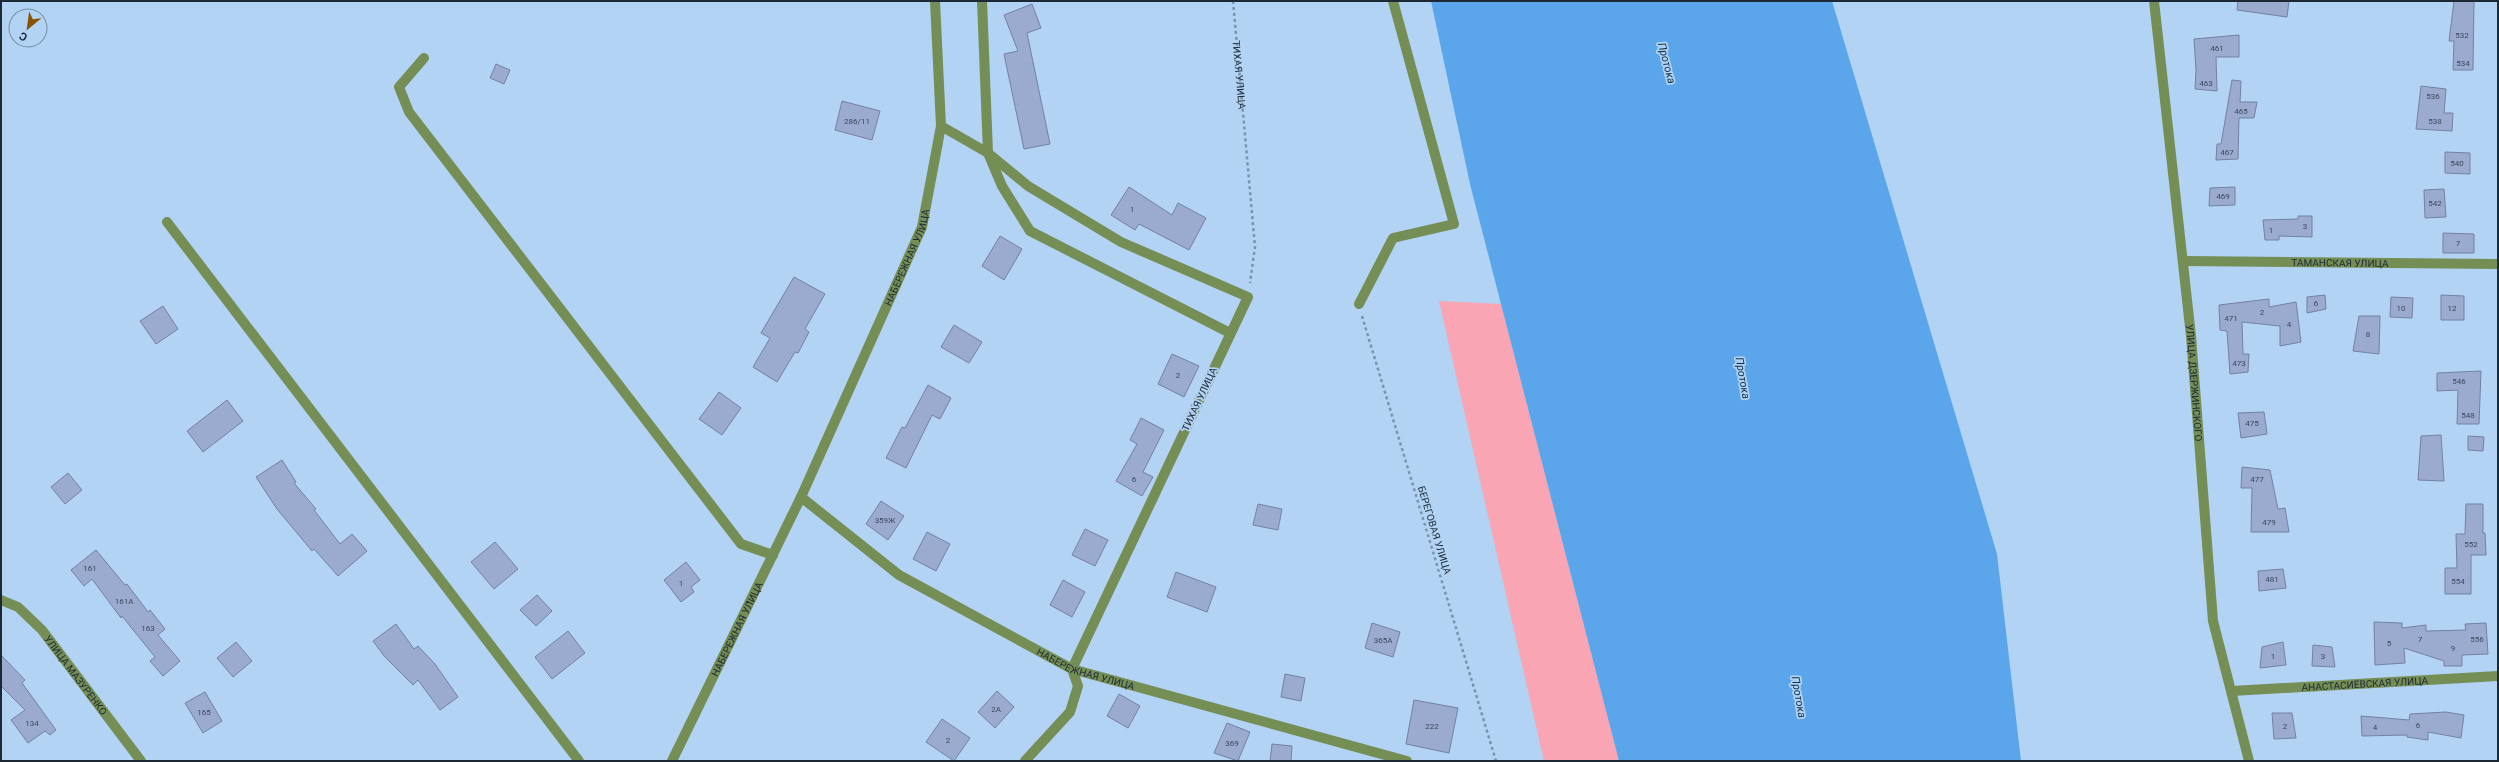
<svg xmlns="http://www.w3.org/2000/svg" width="2499" height="762" font-family="Roboto,sans-serif">
  <style>
    .green { fill: #f9a5b3 }
    .water { fill: #5ba6eb }
    .building { fill: #9baacf; stroke: #7381a5 }
    .lines { fill: none; stroke-linecap: round; stroke-linejoin: round }
    .path { stroke: #7b94ad; stroke-width: 2.5; stroke-dasharray: 3 3; stroke-linecap: butt }
    .minor { stroke: #758e56; stroke-width: 10 }
    .labels { text-anchor: middle; stroke-width: 3.5; stroke-linejoin: round; paint-order: stroke }
    .number-label { font-size: 8px; fill: #3c485b }
    .street-label { font-size: 10px; fill: #1c2834; stroke: #b2d3f3 }
    .water-label { font-size: 11px; font-style: italic; fill: #0d2d48; stroke: #b2d3f3 }
  </style>
  <rect width="100%" height="100%" fill="#b2d3f3"/>
  <path class="green" d="M1439,301L1501,304L1619,761H1544Z"/>
  <path class="water" d="M1431,1H1832L1997,554L2021,761H1619L1470,184Z"/>
  <path class="building" d="M2238,1H2289L2287,17L2237,10Z
    M2454,1H2474L2473,70H2453L2454,41H2449Z
    M1032,4L1041,28L1027,33L1050,144L1024,149L1004,54L1018,51L1004,15Z
    M2239,35V57H2216L2217,91L2195,89L2196,70L2194,39Z
    M496,64L510,70L504,84L490,78Z
    M2232,80L2241,81L2240,102H2257L2254,118H2239L2238,159L2216,160L2217,144H2221Z
    M2421,86L2446,89L2444,113H2453L2452,131L2416,129Z
    M842,101L880,111L872,140L835,130Z
    M2445,152L2470,153V174L2445,173Z
    M1129,187L1172,215L1178,203L1206,218L1189,250L1139,224L1135,230L1111,215Z
    M2235,187V205L2209,206L2210,188Z
    M2444,189L2446,217L2425,218L2424,190Z
    M2298,216H2312V237L2279,236V240H2265L2263,220L2298,219Z
    M2443,233L2474,234V253H2443Z
    M1000,236L1022,249L1004,280L982,266Z
    M794,277L825,294L805,329L809,332L798,353L795,352L777,382L753,367L770,338L761,333Z
    M2325,295L2326,309L2307,313V297Z
    M2441,295L2464,296V320H2441Z
    M2391,297L2413,298L2412,318L2390,317Z
    M2269,299V307L2296,302L2301,342L2280,346V326L2242,322L2243,354H2249L2248,372L2230,374L2227,331L2220,330L2219,305Z
    M163,306L178,329L156,344L140,321Z
    M2359,316H2380L2379,354L2353,351Z
    M954,325L982,342L969,363L941,347Z
    M1172,354L1199,366L1184,397L1158,384Z
    M2481,371L2479,424H2457L2458,390L2437,391V373Z
    M928,385L951,398L940,419L932,415L906,468L886,458L902,427L905,428Z
    M719,392L741,408L722,435L699,419Z
    M227,400L243,421L203,452L187,431Z
    M2264,412L2267,434L2241,438L2238,413Z
    M1141,418L1164,430L1143,472L1153,477L1142,496L1116,481L1137,444L1130,440Z
    M2441,435L2444,481L2418,480L2421,436Z
    M2468,436L2484,437L2483,451L2468,450Z
    M282,460L296,482L294,483L316,509L314,510L340,544L352,534L367,551L338,576L314,549L312,551L277,509L256,477Z
    M2242,467L2270,470L2278,509L2285,508L2289,532H2251L2252,488H2241Z
    M68,473L82,490L65,504L51,487Z
    M881,501L904,516L888,540L866,524Z
    M1258,504L1282,509L1278,530L1253,525Z
    M2466,504H2483V533H2485L2486,555H2471V594H2445V568H2457L2456,534H2465Z
    M1085,529L1108,540L1095,566L1072,555Z
    M927,532L950,544L936,571L913,559Z
    M495,542L518,569L494,589L471,562Z
    M96,550L125,585L127,584L148,612L150,610L165,629L158,635L180,661L163,676L150,661L155,657L122,616L121,618L92,579L84,586L71,570Z
    M686,562L700,580L691,587L694,592L681,602L664,580Z
    M2283,569L2286,588L2259,591L2258,571Z
    M1176,572L1216,587L1207,612L1167,597Z
    M1063,580L1085,592L1072,617L1050,605Z
    M537,595L552,611L536,626L520,610Z
    M2374,622L2402,623V628L2426,625V631L2466,630L2465,624L2486,623L2488,654L2462,655V666H2444V661L2404,648L2405,663L2375,665Z
    M1372,623L1400,632L1393,657L1365,648Z
    M396,624L414,649L418,646L435,664L458,697L440,710L418,680L413,685L385,657L373,641Z
    M568,631L585,653L552,679L535,657Z
    M236,642L252,661L233,677L217,658Z
    M2283,642L2286,665L2260,668L2262,647Z
    M2313,645L2332,647L2335,667L2312,666Z
    M1,655L25,680L22,683L56,730L50,735L45,731L28,743L11,720L25,710L1,686Z
    M1285,674L1305,678L1301,701L1281,697Z
    M997,691L1014,707L995,728L978,712Z
    M205,692L222,721L203,733L185,703Z
    M1119,694L1140,706L1128,728L1107,716Z
    M1414,700L1458,708L1449,753L1406,744Z
    M2446,712L2464,715L2461,738L2428,732V740L2407,737V735L2362,736L2361,716L2409,720L2410,714Z
    M2272,713H2292L2296,738L2274,739Z
    M942,719L970,738L954,761L926,742Z
    M1227,723L1250,732L1238,761L1214,753Z
    M1272,744L1292,746L1291,761H1270Z"/>
  <g class="lines">
    <g class="path">
      <path id="s1" d="M1233,1L1255,247L1250,283"/>
      <path d="M1362,316L1496,761"/>
    </g>
    <g class="minor">
      <path d="M982,1L988,153L1002,186L1030,231L1230,333"/>
      <path id="s2" d="M2154,1L2191,336L2213,621L2249,761"/>
      <path d="M424,58L399,87L409,112L741,544L773,555"/>
      <path d="M941,126L988,153L1028,186L1121,242L1248,297L1072,669L1078,686L1070,712L1025,761"/>
      <path d="M167,222L579,761"/>
      <path id="s3" d="M2183,261L2498,264"/>
      <path d="M1359,304L1393,238L1454,224L1393,1"/>
      <path id="s4" d="M801,497L899,575L1072,669L1407,761"/>
      <path id="s5" d="M1,600L18,607L42,630L141,761"/>
      <path id="s6" d="M2232,691L2498,676"/>
      <path id="s7" d="M672,761L801,497L922,227L941,126L935,1"/>
    </g>
  </g>
  <g class="labels">
    <g class="number-label">
      <text x="2462" y="38">532</text>
      <text x="2217" y="51">461</text>
      <text x="2463" y="66">534</text>
      <text x="2206" y="86">463</text>
      <text x="2433" y="99">536</text>
      <text x="2241" y="114">465</text>
      <text x="857" y="124">286/11</text>
      <text x="2435" y="124">538</text>
      <text x="2227" y="155">467</text>
      <text x="2457" y="166">540</text>
      <text x="2223" y="199">469</text>
      <text x="2435" y="206">542</text>
      <text x="1132" y="212">1</text>
      <text x="2305" y="229">3</text>
      <text x="2271" y="233">1</text>
      <text x="2458" y="246">7</text>
      <text x="2316" y="306">6</text>
      <text x="2401" y="311">10</text>
      <text x="2452" y="311">12</text>
      <text x="2262" y="315">2</text>
      <text x="2231" y="321">471</text>
      <text x="2289" y="327">4</text>
      <text x="2368" y="337">8</text>
      <text x="2239" y="366">473</text>
      <text x="1178" y="378">2</text>
      <text x="2459" y="384">546</text>
      <text x="2468" y="418">548</text>
      <text x="2252" y="426">475</text>
      <text x="1134" y="482">6</text>
      <text x="2257" y="482">477</text>
      <text x="885" y="523">359Ж</text>
      <text x="2269" y="525">479</text>
      <text x="2471" y="547">552</text>
      <text x="90" y="571">161</text>
      <text x="2272" y="582">481</text>
      <text x="2458" y="584">554</text>
      <text x="681" y="586">1</text>
      <text x="124" y="604">161А</text>
      <text x="148" y="631">163</text>
      <text x="2420" y="642">7</text>
      <text x="2477" y="642">556</text>
      <text x="1383" y="643">365А</text>
      <text x="2389" y="646">5</text>
      <text x="2453" y="651">9</text>
      <text x="2273" y="659">1</text>
      <text x="2323" y="659">3</text>
      <text x="996" y="712">2А</text>
      <text x="204" y="715">165</text>
      <text x="32" y="726">134</text>
      <text x="2418" y="728">6</text>
      <text x="1432" y="729">222</text>
      <text x="2285" y="729">2</text>
      <text x="2375" y="730">4</text>
      <text x="948" y="743">2</text>
      <text x="1232" y="746">369</text>
    </g>
    <g class="street-label">
      <text dy="4" stroke="none"><textPath href="#s1" startOffset="74">ТИХАЯ УЛИЦА</textPath></text>
      <text dy="4" stroke="none"><textPath href="#s7" startOffset="556">НАБЕРЕЖНАЯ УЛИЦА</textPath></text>
      <text dy="4" stroke="none"><textPath href="#s3" startOffset="157">ТАМАНСКАЯ УЛИЦА</textPath></text>
      <text dy="4" stroke="none"><textPath href="#s2" startOffset="384">УЛИЦА ДЗЕРЖИНСКОГО</textPath></text>
      <text transform="translate(1199 399) rotate(-65)" y="4">ТИХАЯ УЛИЦА</text>
      <text transform="translate(1435 530) rotate(73)" y="4">БЕРЕГОВАЯ УЛИЦА</text>
      <text dy="4" stroke="none"><textPath href="#s7" startOffset="147">НАБЕРЕЖНАЯ УЛИЦА</textPath></text>
      <text dy="4" stroke="none"><textPath href="#s4" startOffset="335">НАБЕРЕЖНАЯ УЛИЦА</textPath></text>
      <text dy="4" stroke="none"><textPath href="#s5" startOffset="108">УЛИЦА МАЗУРЕНКО</textPath></text>
      <text dy="4" stroke="none"><textPath href="#s6" startOffset="133">АНАСТАСИЕВСКАЯ УЛИЦА</textPath></text>
    </g>
    <g class="water-label">
      <text transform="translate(1667 63) rotate(75)" y="4">Протока</text>
      <text transform="translate(1743 378) rotate(80)" y="4">Протока</text>
      <text transform="translate(1799 697) rotate(80)" y="4">Протока</text>
    </g>
  </g>
  <rect width="2499" height="762" fill="none" stroke="#1c2834" stroke-width="4"/>
  <g transform="translate(28 28) rotate(209)"><circle r="19" fill="#b2d3f3" stroke="#768fa7"/>
  <path d="M0-3L7 15L0 10L-7 15Z" fill="#885300"/>
  <text y="-6" font-size="11" font-weight="bold" text-anchor="middle" fill="#1c2834">С</text>
  </g>
</svg>
